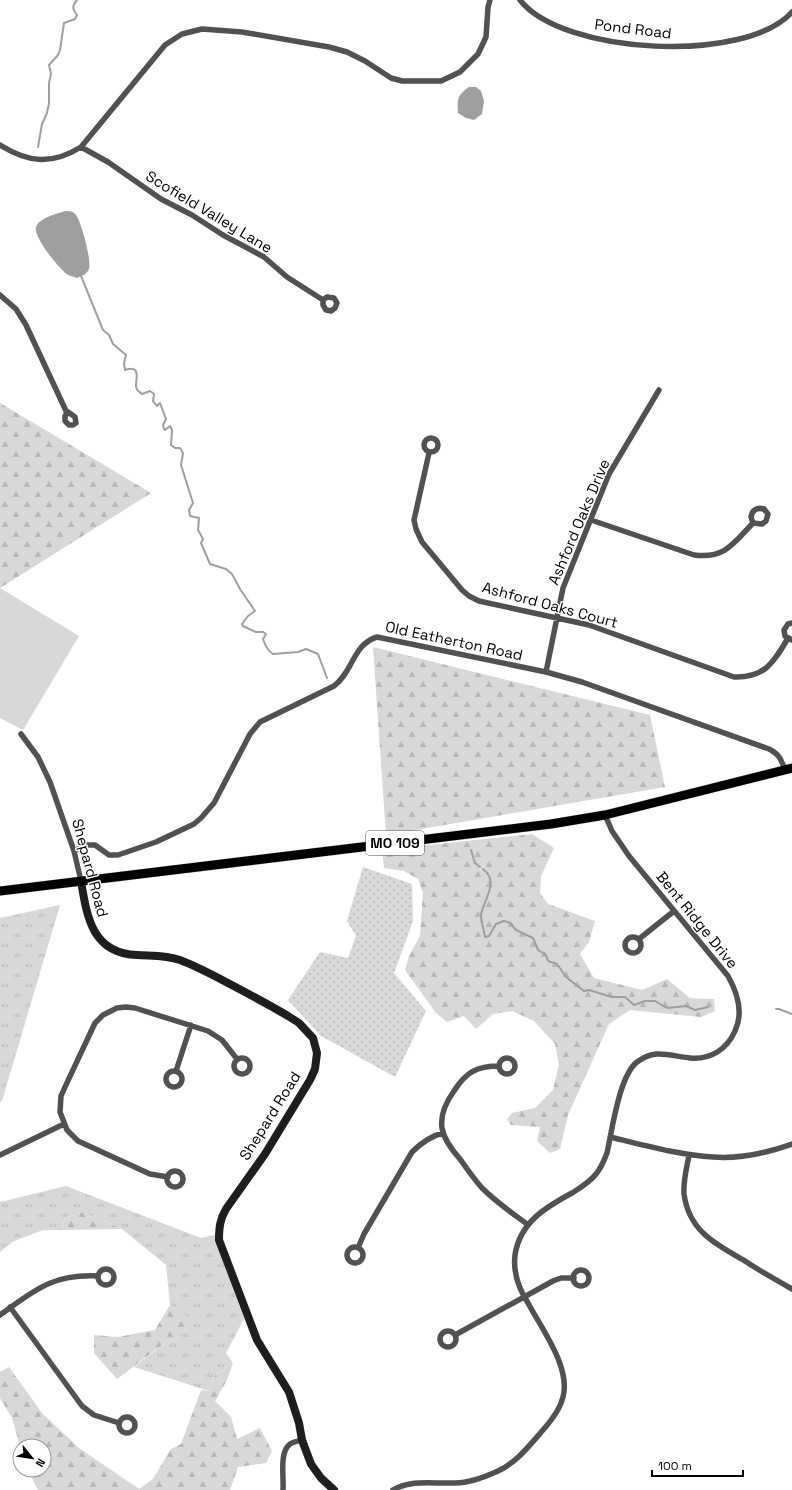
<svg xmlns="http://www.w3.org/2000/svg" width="792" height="1490" font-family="'Space Grotesk',sans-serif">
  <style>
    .grass { fill: url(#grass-tufts) }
    .forest { fill: url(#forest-firs) }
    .park { fill: url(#park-dots) }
    .garden { fill: #d8d8d8 }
    .water { fill: #9f9f9f }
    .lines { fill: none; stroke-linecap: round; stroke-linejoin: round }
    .stream { stroke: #9f9f9f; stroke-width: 2 }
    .primary-casing { stroke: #dbdbdb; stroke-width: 10 }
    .street { stroke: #515151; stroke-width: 5.5 }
    .secondary { stroke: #1e1e1e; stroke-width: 8 }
    .primary { stroke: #000; stroke-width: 9 }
    .labels { text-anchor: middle; stroke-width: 3; stroke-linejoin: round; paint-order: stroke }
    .shield { fill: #fff; stroke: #4c4c4c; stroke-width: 1 }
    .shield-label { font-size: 14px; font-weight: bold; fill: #000 }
    .street-label { font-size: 15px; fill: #000; stroke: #fff }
  </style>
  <defs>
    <pattern id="grass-tufts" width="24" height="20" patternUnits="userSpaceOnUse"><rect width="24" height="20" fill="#d8d8d8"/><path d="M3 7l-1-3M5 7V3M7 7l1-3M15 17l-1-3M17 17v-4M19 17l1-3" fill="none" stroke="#b8b8b8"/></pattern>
    <pattern id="forest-firs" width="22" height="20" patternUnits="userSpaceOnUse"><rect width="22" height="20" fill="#d8d8d8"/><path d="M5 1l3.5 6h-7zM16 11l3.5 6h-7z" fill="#b8b8b8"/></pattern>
    <pattern id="park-dots" width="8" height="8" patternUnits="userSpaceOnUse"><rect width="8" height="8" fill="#d8d8d8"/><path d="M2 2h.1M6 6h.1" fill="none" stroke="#b8b8b8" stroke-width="1.8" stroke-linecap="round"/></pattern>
  </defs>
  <rect width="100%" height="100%" fill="#fff"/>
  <path class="grass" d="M60,905L2,1101L0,1102V918Z
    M66,1186L201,1238L215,1235L219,1251L244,1319L226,1353L233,1363L214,1376L209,1391L134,1367L170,1339L178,1309L170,1305L166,1265L122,1229L82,1212L64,1219L63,1230H43L12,1242L0,1252V1202Z"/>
  <path class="forest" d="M0,403L151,493L0,588Z
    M373,647L650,715L665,787L386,835Z
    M532,834L554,848L541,876L540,893L548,904L595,921L589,942L580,954L594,978L642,990L667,979L690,998L714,999L715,1011L701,1017L630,1010L609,1024L568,1115L560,1149L550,1153L537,1141L540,1127L511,1125L507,1119L512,1113L535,1108L553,1090L559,1065L555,1044L534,1021L512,1011L493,1014L476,1029L464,1016L447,1022L436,1013L405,970L409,956L420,936L423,893L418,879L404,871L384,868L382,850Z
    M82,1212L122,1229L63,1230L64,1219Z
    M170,1305L178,1309L189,1318L178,1342L170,1339L117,1379L94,1353V1335L118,1337L155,1330Z
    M233,1363L227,1380L215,1401L231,1417L237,1439L260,1428L272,1451L266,1463L238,1467L230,1490H38L28,1470H44V1446H20L12,1418L0,1398V1372L9,1367L42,1413L79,1448L139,1489L153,1479L171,1449L181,1444L201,1390L209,1391L214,1376Z"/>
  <path class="park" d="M363,867L412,884L413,921L394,973L426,1011L395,1077L321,1036L288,1000L320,952L348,958L356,936L347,921Z"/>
  <path class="garden" d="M0,588L79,636L23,730L0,718Z"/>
  <path class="water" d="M469,87H476L481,91L484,101L482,114L474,120L466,118L458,113C457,100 457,95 469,87Z
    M65,211C70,211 73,211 76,215C81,221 92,261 89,269C87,274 82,276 77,278C74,277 71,276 68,275C60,270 33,237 36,227C40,217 57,214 65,211Z"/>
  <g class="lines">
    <path class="stream" d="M38,147L42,124L47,113L49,103V83L51,74L49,65L58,55L60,50L64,23L75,19L77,15C72,8 72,6 77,0
      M81,276L103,330L109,335L113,344L126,355L124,363L125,370C141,365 136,377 136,386C136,389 139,392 142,394L150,391L154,394L153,401L157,406L160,403L166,419L163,425L164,429L165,430L170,426L172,430L171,445L175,448H180L183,453L181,465L193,503L189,510L190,516L199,518L198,530L203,539L201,543L210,564L226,569L232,574L240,589L255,611L248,616L242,624L243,626L256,632H263L266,634L263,639C265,645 268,651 273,654L298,652L306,649L318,654L327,678
      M471,850L475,863L480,867
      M483,869C500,882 484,898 481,915C481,922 484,930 485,937L489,936L496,924L504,921L510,923L516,930L533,938L538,950L546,955L548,961L557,964L566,977L584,991L589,990L612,997H625L634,1005L645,1001H655L667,1008L686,1006L695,1010L708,1007
      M776,1009H779L792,1014"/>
    <g class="primary-casing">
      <path id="primary" d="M0,891L551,824L605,815L792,768"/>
    </g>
    <path class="street" d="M520,0C563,55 746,64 792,12
      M0,145C29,163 52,165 81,147L165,45L182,34L202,29L242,32L329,47L347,52L365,61L391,78L402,81H441L460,72L478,54L486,37L488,7L490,0
      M81,147L108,162L161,199L192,215L223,235L264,257L287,277L323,300V305L326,310L331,311L335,308L337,303L334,298L327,297L323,300
      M0,295L16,309L26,325L67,413
      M68,412L75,417L76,423L73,425H69L65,421V416Z
      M424 445a7 7 0 1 1 14 0a7 7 0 1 1-14 0Z
      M429,453L414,520L416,529L422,542L462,590L469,596L479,601L589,625L734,677C765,678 774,662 788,638
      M591,520L694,555C725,559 734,543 753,523L751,517C752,510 757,507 764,509L768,514L766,521L762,524L753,523
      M792,623L788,624L784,630L785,636L792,640
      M546,672L563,588L609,474L659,390
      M21,734L38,757L50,782L74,851L81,881
      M74,851L86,845H95L109,855H118L156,842L194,824L201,818L214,803L250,734L260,722L334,686C353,672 353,644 377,637L546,672L582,682L769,749C779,754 781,759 785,770
      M625 945a8 8 0 1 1 16 0a8 8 0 1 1-16 0Z
      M639,939L674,911
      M499 1066a8 8 0 1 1 16 0a8 8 0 1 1-16 0Z
      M234 1066a8 8 0 1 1 16 0a8 8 0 1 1-16 0Z
      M499,1066C477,1066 466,1072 454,1091C446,1102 440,1114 442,1128C444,1140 452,1150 460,1159C467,1169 474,1179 482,1188C496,1202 512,1213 527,1224
      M176,1071L191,1025
      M166 1079a8 8 0 1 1 16 0a8 8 0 1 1-16 0Z
      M610,1137C644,1145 679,1155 713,1157C740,1159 767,1153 792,1144
      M0,1155L64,1124
      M689,1155C687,1167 683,1181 684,1194C689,1231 715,1244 745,1261C760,1271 776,1280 792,1289
      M167 1179a8 8 0 1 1 16 0a8 8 0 1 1-16 0Z
      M168,1177L150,1174L78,1141L67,1130L60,1112L61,1096L65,1087L95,1023L103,1015L117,1008L126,1007L135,1008L208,1031L222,1040L237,1059
      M347 1255a8 8 0 1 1 16 0a8 8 0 1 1-16 0Z
      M358,1248L364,1234L412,1152C421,1143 431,1136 443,1133
      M98 1277a8 8 0 1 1 16 0a8 8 0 1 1-16 0Z
      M573 1278a8 8 0 1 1 16 0a8 8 0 1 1-16 0Z
      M10,1307L82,1406L94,1415L119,1423
      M0,1315C35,1290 52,1274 98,1276
      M440 1339a8 8 0 1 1 16 0a8 8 0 1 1-16 0Z
      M455,1335L553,1281L561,1278H574
      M119 1425a8 8 0 1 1 16 0a8 8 0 1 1-16 0Z
      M283,1490C284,1477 279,1452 290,1444C293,1442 298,1441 302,1440
      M393,1490C412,1479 433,1484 455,1483C470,1483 485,1477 498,1471C517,1462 529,1446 543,1430C551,1421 560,1410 563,1397C571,1368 542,1329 528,1303C519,1289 513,1272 515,1255C520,1222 546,1207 572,1193C580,1188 590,1182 596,1174C601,1168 604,1161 607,1153C612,1131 619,1076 637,1062C656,1048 669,1056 690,1058C711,1060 727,1049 735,1031C744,1012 737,992 728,976L629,856L612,831L605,815"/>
    <path class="secondary" d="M81,881C87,917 92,953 137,955C152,956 166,955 180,960C196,966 211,974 226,982C247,993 268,1004 288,1016L299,1023L313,1038L317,1053L315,1069L310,1080L265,1154L226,1209C220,1219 219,1228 219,1240L257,1340L289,1392L299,1423L302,1440L311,1464L321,1478L334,1490"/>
    <use href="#primary" class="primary"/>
  </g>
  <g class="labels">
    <rect class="shield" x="366" y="831" width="58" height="24" rx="3"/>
    <g class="shield-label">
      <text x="395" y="848">MO 109</text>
    </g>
    <g class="street-label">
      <text transform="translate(633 29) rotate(7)" y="5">Pond Road</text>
      <text transform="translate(209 212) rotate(31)" y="5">Scofield Valley Lane</text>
      <text transform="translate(579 522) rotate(-67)" y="5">Ashford Oaks Drive</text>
      <text transform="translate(550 605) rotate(15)" y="5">Ashford Oaks Court</text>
      <text transform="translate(454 641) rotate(12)" y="5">Old Eatherton Road</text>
      <text transform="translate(90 868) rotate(75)" y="5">Shepard Road</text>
      <text transform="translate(697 920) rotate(51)" y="5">Bent Ridge Drive</text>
      <text transform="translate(270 1116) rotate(-58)" y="5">Shepard Road</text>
    </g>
  </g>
  <g transform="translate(32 1458) rotate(120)"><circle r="19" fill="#ffffff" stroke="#999999"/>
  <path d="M0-3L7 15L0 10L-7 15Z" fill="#000000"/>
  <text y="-6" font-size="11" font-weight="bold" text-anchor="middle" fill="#000000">N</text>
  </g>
  <path d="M652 1470v6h91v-6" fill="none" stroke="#000000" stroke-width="2"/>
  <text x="658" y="1470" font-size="12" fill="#000000" stroke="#ffffff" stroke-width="3" paint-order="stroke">100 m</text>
</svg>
